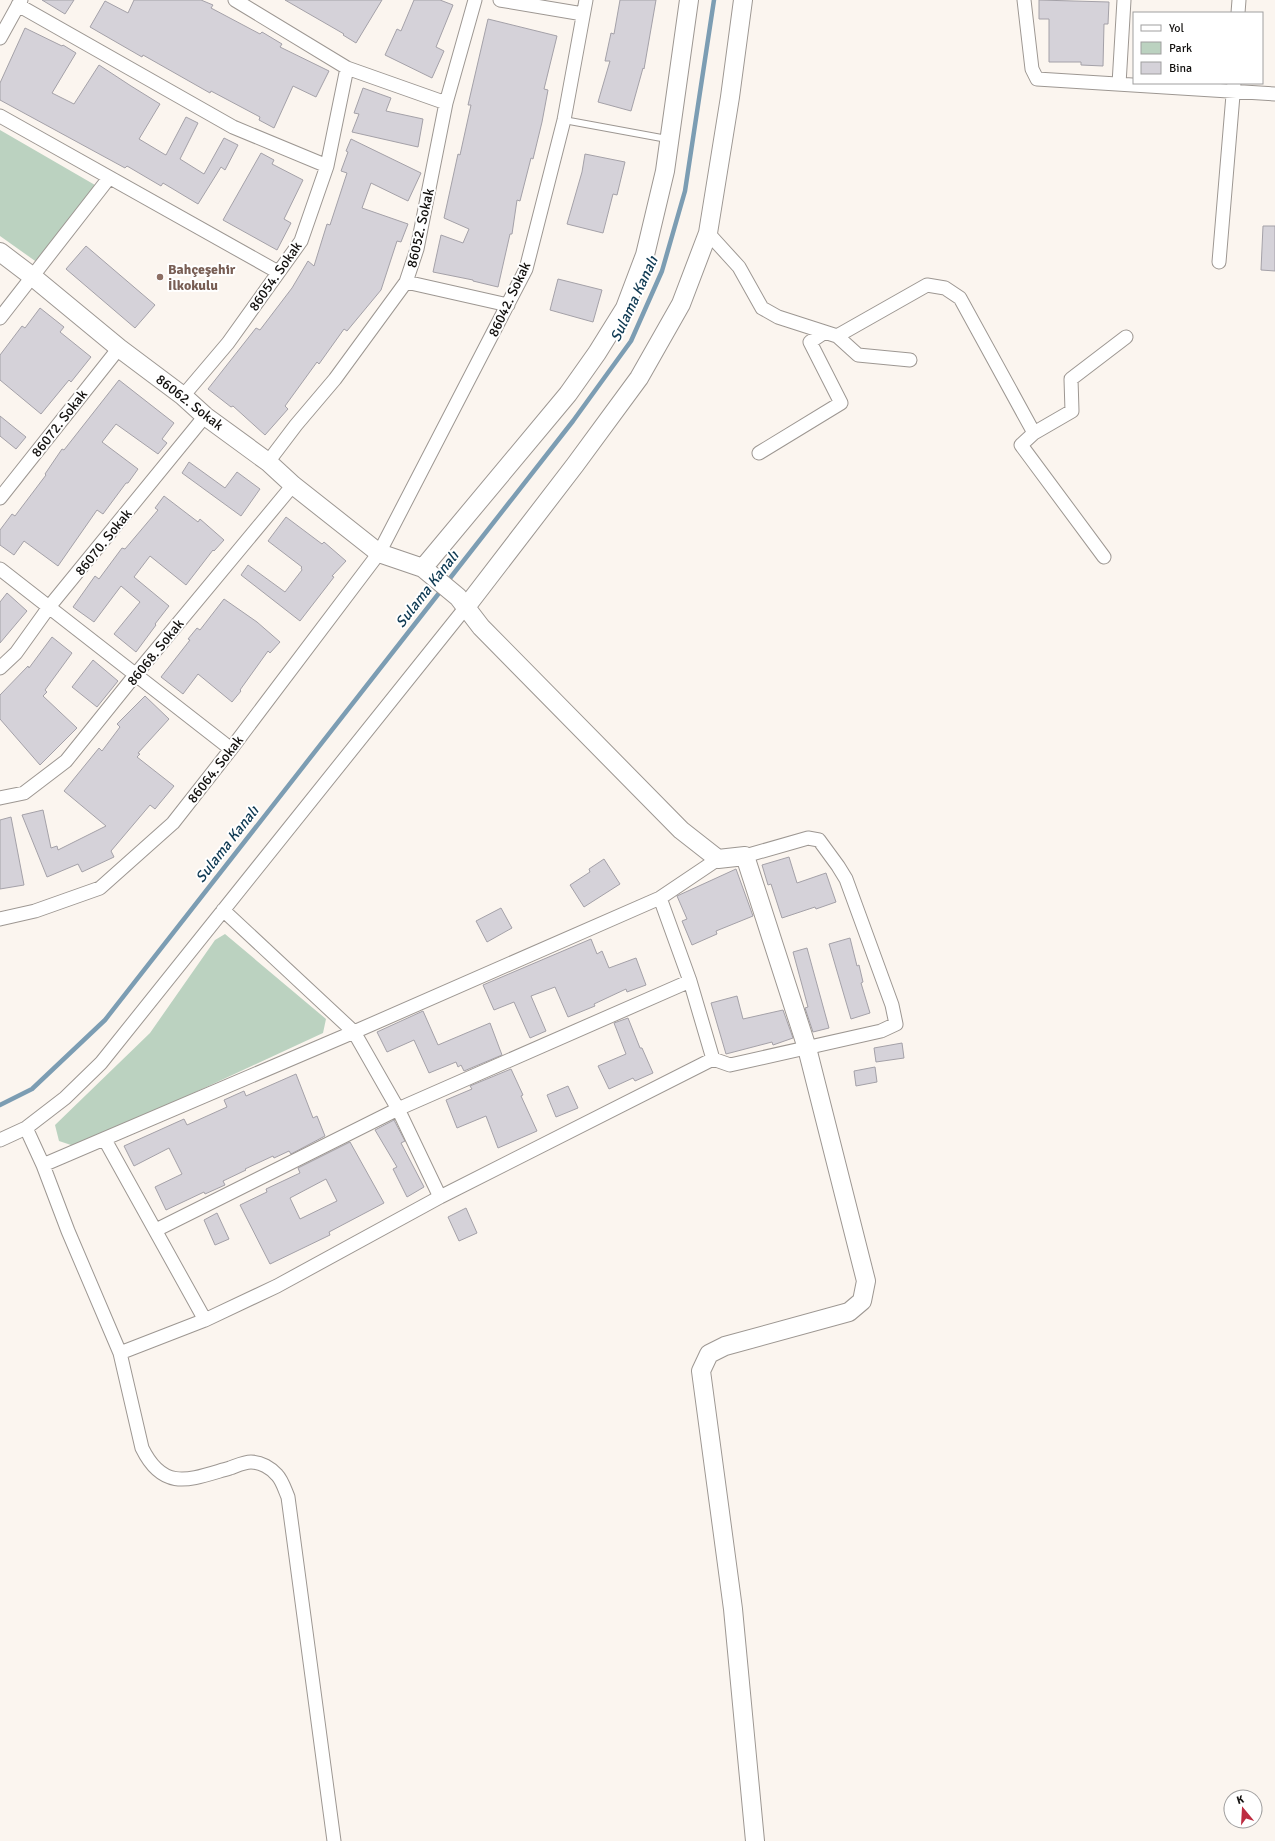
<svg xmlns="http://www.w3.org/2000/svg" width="1275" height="1841" font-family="Signika,sans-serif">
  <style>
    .green { fill: #bbd2c0 }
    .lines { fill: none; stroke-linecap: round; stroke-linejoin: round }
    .stream { stroke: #7c9db3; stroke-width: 4.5 }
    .building { fill: #d5d2d9; stroke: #a4a1a8; fill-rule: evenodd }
    .lane-casing { stroke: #9d9792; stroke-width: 8 }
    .street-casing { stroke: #9d9792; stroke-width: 15 }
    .secondary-casing { stroke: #9d9792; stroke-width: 20 }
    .lane { stroke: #fff; stroke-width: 6 }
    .street { stroke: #fff; stroke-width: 13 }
    .secondary { stroke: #fff; stroke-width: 18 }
    .education-dot { fill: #8d6e63; stroke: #fff; stroke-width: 1.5 }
    .labels { text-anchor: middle; stroke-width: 4; stroke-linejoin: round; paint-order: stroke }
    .street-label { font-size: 14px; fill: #12100e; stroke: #fff }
    .education-label { font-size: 14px; font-weight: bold; fill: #785e54; stroke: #fff; text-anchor: start }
    .water-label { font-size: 15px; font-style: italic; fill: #0f3a53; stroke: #fff }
  </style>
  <rect width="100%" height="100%" fill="#fbf5ef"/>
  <path class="green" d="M0,130L95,185L38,263L0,236Z
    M225,934L326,1019L323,1033L77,1147L59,1141L55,1125L150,1033L215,940Z"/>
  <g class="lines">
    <path class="stream" d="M447,582L573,421L631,341L662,271L685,191L714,0
      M0,1105L32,1089L105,1020L443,588"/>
  </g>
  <path class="building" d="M42,0H74L65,14Z
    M134,0H201L213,5L211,8L260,34L262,32L282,44L280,47L329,71L316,97L293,86L274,128L259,120L260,117L211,91L210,93L143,55L142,57L90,27L105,1L128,13Z
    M285,0H382L356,43L343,35L344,34Z
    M414,0H440L453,5L436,47L444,51L432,78L385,55L397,29L401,31Z
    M620,0H656L644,69L643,68L631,111L598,102L610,61H605L611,33L614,34Z
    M1039,0L1109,2L1108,24H1104L1103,66L1081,65V62H1049V19H1039Z
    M488,19L557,36L544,89L548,90L542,122L533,159L531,158L520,201L517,200L512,234H510L498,287L473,281V280L433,272L441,235L463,243L469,229L444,218L458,154L460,155L471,105H468Z
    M25,28L62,46L63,45L76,53L52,93L74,104L99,65L131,86L160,104L139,139L164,154L166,155L186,117L198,123L180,159L204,174L224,138L238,145L225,170L221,167L198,204L163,183L161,186L127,166L125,168L0,100V83Z
    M363,88L391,98L386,111L423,119L418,147L352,132L359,114L354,113Z
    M351,139L421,173L408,201L371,183L362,208L408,224L401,242L397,241L381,290L347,331L344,329L319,364L317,362L285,406L288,409L265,435L233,406L231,407L208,389L256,328L260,330L292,288L308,261L314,266L327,224L330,225L347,173L341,171L348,152L346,151Z
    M261,153L274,160L272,164L303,180L284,219L291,223L277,250L223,220Z
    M585,154L625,162L617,195L613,194L603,233L567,224L582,172Z
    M1263,226H1275V271L1261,270Z
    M86,246L155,305L135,328L66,269Z
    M558,279L602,290L593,322L550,310Z
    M40,308L64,327L60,332L91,357L71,382L69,380L41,414L0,380V355L22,326L25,328Z
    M119,380L174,423L162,439L167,443L158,454L116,424L102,442L138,469L128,483H126L103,514L97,510L58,566L24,541L14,555L0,545V530L12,514L15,516L46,475L45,474L62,449L64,450Z
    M0,416L26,437L16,449L0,436Z
    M189,462L225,488L237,472L260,489L241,516L182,473Z
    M164,496L198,522L200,519L224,540L214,551L213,550L186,585L150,556L134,577L169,606L155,624L156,625L136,652L114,634L140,602L121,586L94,622L73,607L95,576L99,579L122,548L125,549L158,510L155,508Z
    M286,517L322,544L324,542L346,561L332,576L334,577L300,621L241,575L248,565L285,592L302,570L301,568L302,567L268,541Z
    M7,593L27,611L0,643V602Z
    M224,599L257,622L280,642L270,653L268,651L240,690L241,691L232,702L198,674L183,694L161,677L190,640L188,639L197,628L200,630Z
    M52,637L72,653L45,690L47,692L43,696L77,728L40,765L0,719V695L28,666L29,668Z
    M93,660L118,681L97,707L72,687Z
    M145,696L169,719L138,753L140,754L137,757L174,786L155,809L150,805L111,851L114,857L82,872L78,864L47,877L22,815L43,810L51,848L57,846L58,850L106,826L64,791L99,748L102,751L120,727L117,724Z
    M11,817L24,885L0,889V820Z
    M789,857L797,883L826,873L836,902L816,909L815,907L782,918L771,884L768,885L762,865Z
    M604,859L620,884L584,907L570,885L590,872L589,869Z
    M736,869L753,916L716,931L717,934L692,945L682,921L687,919L677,896Z
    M501,908L512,928L487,942L476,921Z
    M850,938L857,966L859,965L863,982L861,983L870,1013L851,1019L829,944Z
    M591,939L597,954L602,951L609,968L636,958L646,985L627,992L626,989L594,1004L595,1006L568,1017L555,987L531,996L546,1031L530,1038L514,1002L494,1010L483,985Z
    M807,948L829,1028L813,1032L805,1008L808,1007L793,952Z
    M737,996L743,1019L783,1010L793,1038L773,1045L772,1042L726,1054L711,1003Z
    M423,1011L438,1045L490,1023L502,1055L464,1071L461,1065L458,1067L456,1062L429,1073L414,1040L387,1052L377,1032Z
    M628,1018L640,1048H642L653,1073L635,1081L633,1078L609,1089L598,1066L626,1054L614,1023Z
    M902,1043L904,1058L876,1062L874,1048Z
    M875,1067L877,1082L856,1086L854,1071Z
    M511,1069L523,1095L521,1096L537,1131L498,1148L486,1116L457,1128L446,1100L472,1089L470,1086Z
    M296,1074L313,1118L317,1116L325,1136L291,1154L289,1151L274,1158L273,1156L245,1169L246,1170L223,1181L225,1185L205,1194L204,1192L166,1210L155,1187L182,1174L169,1148L134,1166L124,1146L184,1119L187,1125L227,1107L224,1100L244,1091L246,1096Z
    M568,1086L578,1108L556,1117L547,1095Z
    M394,1120L405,1141L401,1143L424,1187L407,1197L393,1169L397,1167L375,1130Z
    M350,1142L384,1203L329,1232L330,1235L270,1264L240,1205L267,1192L266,1189L300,1173L298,1168ZM326,1179L337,1201L300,1219L290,1198Z
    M466,1208L477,1233L459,1241L448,1217Z
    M217,1213L229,1239L215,1245L204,1220Z"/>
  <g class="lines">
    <g class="lane-casing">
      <path id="lane" d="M564,120L667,139"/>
    </g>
    <g class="street-casing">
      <path id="street" d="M235,0L347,68L446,103
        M500,0L583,14
        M1024,0L1032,69L1037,79L1275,94
        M18,5L233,127L327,166
        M1238,13L1239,0
        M0,38L21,0
        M1119,84L1124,0
        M0,116L278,272
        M708,233L739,267L762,308L778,317L837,336L927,285L945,288L960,298L1034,433L1021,445L1104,557
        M1219,262L1234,83
        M406,282L508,305
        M0,318L109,178
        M837,336L858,355L910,360
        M183,396L228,343L301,241L327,166L347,68
        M1034,433L1072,411L1071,379L1126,337
        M759,453L841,403L810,342L825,332
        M268,462L296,425L335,379L406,282L417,249L446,103L475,0
        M0,498L119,348
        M0,569L231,749
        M0,668L16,653L49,607L205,416
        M0,798L24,793L66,761L136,674L293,485
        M660,898L690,981L713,1059
        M223,910L354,1032L398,1109L440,1197
        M0,919L35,911L100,888L173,823L231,749L379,553L526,269L564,120L586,0
        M26,1128L43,1165L68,1231L120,1353L142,1448C164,1493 191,1479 230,1468C236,1466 244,1462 251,1462C261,1462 271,1468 277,1475C282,1480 285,1490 288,1497L334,1841
        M0,1140L26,1128L65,1098L101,1063L466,607
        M105,1140L205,1320
        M43,1165L354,1032L660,898L718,859
        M156,1230L398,1109L690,981
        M120,1353L205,1320L277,1286L440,1197L713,1059L730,1065L881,1031L896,1024L892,1005L846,879L838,866L819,840L808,838L745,856"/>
    </g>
    <g class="secondary-casing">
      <path id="secondary" d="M0,252L33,277L119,348L183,396L205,416L268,462L293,485L379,553L423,568L458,597L481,627L681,830L718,859L745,856L807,1048L866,1281L862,1301L849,1312L725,1346L709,1354L701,1371L733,1609L755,1841
        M423,568L568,394L597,353L625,308L645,255L665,171L689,0
        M466,607L575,465L639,378L681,304L708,233L730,97L743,0"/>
    </g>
    <use href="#lane" class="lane"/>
    <use href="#street" class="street"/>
    <use href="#secondary" class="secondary"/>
  </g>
  <circle class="education-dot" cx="160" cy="277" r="4"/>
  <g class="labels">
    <g class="street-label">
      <text transform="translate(420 228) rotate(-77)" y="5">86052. Sokak</text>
      <text transform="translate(275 276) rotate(-55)" y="5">86054. Sokak</text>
      <text transform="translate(509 299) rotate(-65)" y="5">86042. Sokak</text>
      <text transform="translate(190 402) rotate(38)" y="5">86062. Sokak</text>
      <text transform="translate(59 423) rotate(-52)" y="5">86072. Sokak</text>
      <text transform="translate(103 542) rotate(-51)" y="5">86070. Sokak</text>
      <text transform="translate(155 652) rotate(-51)" y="5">86068. Sokak</text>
      <text transform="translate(215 769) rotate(-52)" y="5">86064. Sokak</text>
    </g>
    <g class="education-label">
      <text x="168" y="274">Bahçeşehir<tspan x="168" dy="16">İlkokulu</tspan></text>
    </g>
    <g class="water-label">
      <text transform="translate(634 299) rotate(-65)" y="5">Sulama Kanalı</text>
      <text transform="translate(427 589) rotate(-52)" y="5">Sulama Kanalı</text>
      <text transform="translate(227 844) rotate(-52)" y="5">Sulama Kanalı</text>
    </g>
  </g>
  <rect x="1133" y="12" width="130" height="72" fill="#ffffff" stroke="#a09f9f"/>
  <rect x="1141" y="25" width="20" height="6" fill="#ffffff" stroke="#a09f9f"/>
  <text x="1169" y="32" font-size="12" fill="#12100e">Yol</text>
  <rect x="1141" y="42" width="20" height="12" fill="#bbd2c0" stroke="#a09f9f"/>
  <text x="1169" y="52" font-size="12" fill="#12100e">Park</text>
  <rect x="1141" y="62" width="20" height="12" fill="#d5d2d9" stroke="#a09f9f"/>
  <text x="1169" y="72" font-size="12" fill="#12100e">Bina</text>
  <g transform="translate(1243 1809) rotate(342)"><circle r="19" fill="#ffffff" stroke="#a09f9f"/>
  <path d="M0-3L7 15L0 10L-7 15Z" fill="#bd2c40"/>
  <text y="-6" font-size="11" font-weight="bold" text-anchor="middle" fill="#12100e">K</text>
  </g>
</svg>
